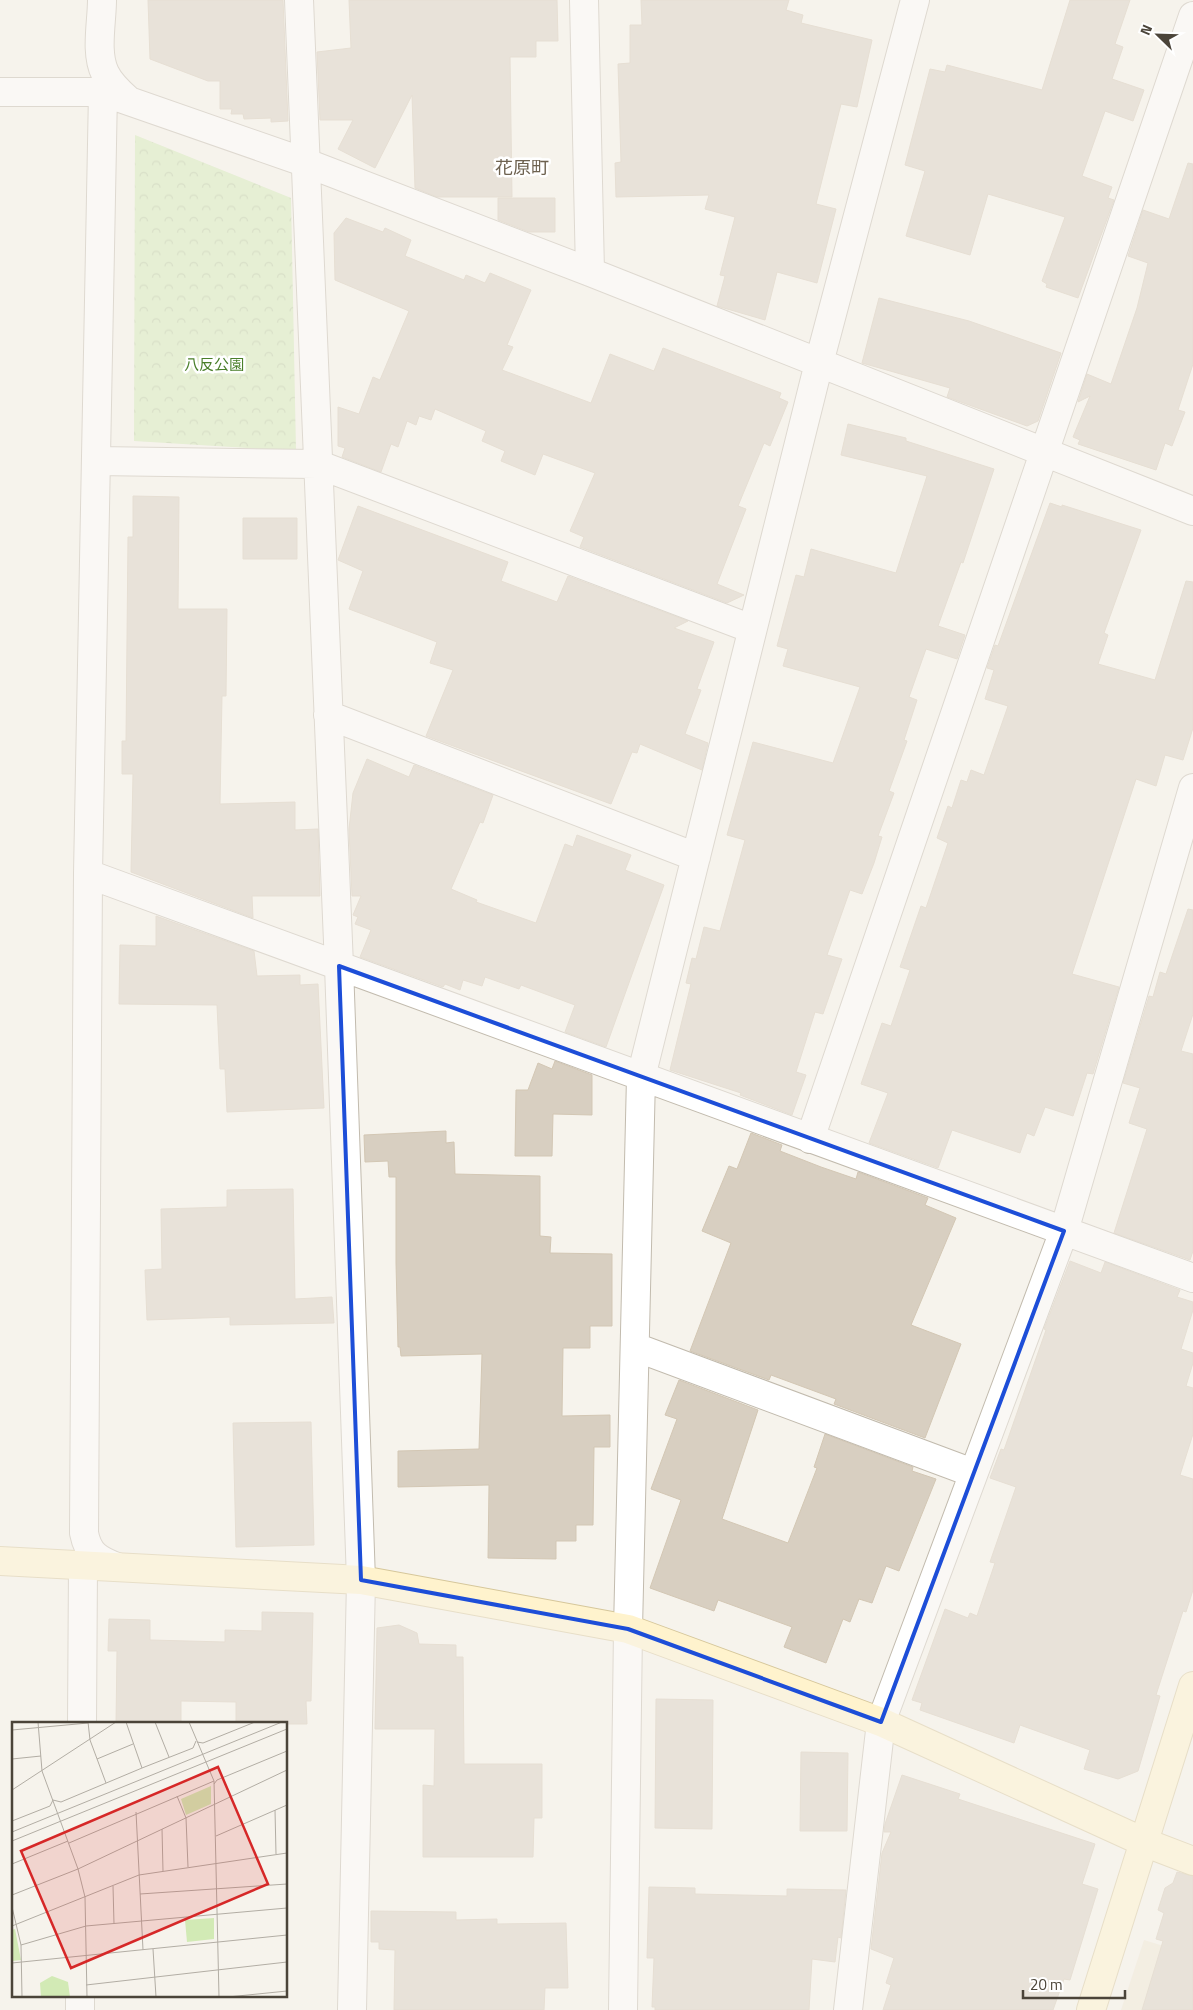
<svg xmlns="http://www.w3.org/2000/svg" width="1193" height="2010" font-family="'Titillium Web','Noto Sans JP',sans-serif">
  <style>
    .education { fill: #efe8d6 }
    .park { fill: url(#park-crowns) }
    .building { fill: #d8cfc1; stroke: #d3c7b4 }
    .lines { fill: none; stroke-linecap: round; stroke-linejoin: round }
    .street-casing { stroke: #c2bbae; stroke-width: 30 }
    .secondary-casing { stroke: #d6c79b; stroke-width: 30 }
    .street { stroke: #fff; stroke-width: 28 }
    .secondary { stroke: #fff3cd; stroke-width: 28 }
    .marked { fill: none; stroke: #1d4ed8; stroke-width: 4; stroke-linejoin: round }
    .labels { text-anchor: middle; stroke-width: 5; stroke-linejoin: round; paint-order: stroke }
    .park-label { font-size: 15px; fill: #4a7f2a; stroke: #fff }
    .quarter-label { font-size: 18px; fill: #6e6250; stroke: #fff }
    .inset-road { fill: none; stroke: #b2ada4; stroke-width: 1 }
    .view { fill: #d62828; fill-opacity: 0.15; stroke: #d62828; stroke-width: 2.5 }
    .inset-edge { fill: none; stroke: #4b4439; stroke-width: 2.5 }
  </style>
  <defs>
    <pattern id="park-crowns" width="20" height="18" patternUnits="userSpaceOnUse" patternTransform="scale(1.25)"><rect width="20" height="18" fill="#d2eab5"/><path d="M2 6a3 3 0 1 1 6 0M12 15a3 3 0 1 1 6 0" fill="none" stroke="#b6ca9c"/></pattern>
  </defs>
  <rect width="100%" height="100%" fill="#f6f3ec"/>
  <path class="education" d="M1144,1940L1193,1955V2010H1121Z"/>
  <path class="park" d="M135,135L291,198L296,451L134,441Z"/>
  <path class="building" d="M148,0H283L288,121L271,122V118L244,119L243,114H231L232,109H220V81H208L150,59Z
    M349,0H557L558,41H536V57H510L512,197H437L415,188L412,95L375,168L338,149L353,120H320L317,52L351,48Z
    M641,0H789L786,10L803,15L801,23L872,40L857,107L841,104L816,204L836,209L817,283L777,272L765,320L717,306L725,276L720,275L735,217L705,209L709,195L616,197L615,163L621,162L618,64L630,63V25H642Z
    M1070,0H1130L1115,44L1123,47L1112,79L1144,90L1133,121L1105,111L1082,176L1112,187L1108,198L1114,200L1078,298L1046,287L1047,284L1042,281L1065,217L988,194L970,255L906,236L925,171L905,165L930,69L945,72L947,65L1042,90Z
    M1188,163L1193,164V364L1178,410L1185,412L1172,446L1165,443L1156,470L1078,444L1080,440L1073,437L1090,396L1078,402L1087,374L1111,384L1137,308L1148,263L1128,256L1143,210L1169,219Z
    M498,198H555V232H529L498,220Z
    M346,218L383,232L385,228L411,240L405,256L464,280L466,275L485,283L490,273L531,290L507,345L513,347L502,370L591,403L610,354L654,371L663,348L781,393L779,398L788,402L770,446L764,443L738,506L746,509L717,584L744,595L727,603L580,547L584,537L570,531L595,473L543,454L535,475L501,461L505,451L482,441L486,431L435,409L431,420L419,416L416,425L407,421L398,447L391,444L381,472L342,457L345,448L338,446V407L359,414L373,377L380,380L409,311L335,280L334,233Z
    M879,298L969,321L1061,353L1038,421L1027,426L947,397L950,388L862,363Z
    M848,424L906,438V441L994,469L963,563L961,562L938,626L965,635L957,659L926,649L909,697L917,700L904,740L907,741L889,791L894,793L878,836L882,837L874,863L862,894L850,890L827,955L842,959L823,1014L815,1012L796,1072L806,1075L792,1115L740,1095L741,1093L670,1070L691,984L686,983L692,958L696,959L704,927L720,931L745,840L727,835L753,742L833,763L860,687L783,666L788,649L777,646L796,575L804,577L811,549L896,573L927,476L841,455Z
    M133,496L179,497L178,609H227L226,696H222L220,804L295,802V830L318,829L320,896H252L253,918L131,872L133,774H122V741H126L128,537H133Z
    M1050,503L1062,507V505L1141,530L1104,633L1108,635L1098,664L1155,680L1186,581L1193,582V728L1183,760L1165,755L1156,786L1136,779L1072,974L1119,987L1093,1074L1087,1073L1073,1116L1045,1107L1034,1136L1027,1133L1020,1153L952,1130L938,1168L869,1143L888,1093L861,1084L882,1023L891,1026L910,970L900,967L921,906L926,908L948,843L937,838L948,806L952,808L961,780L967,782L971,770L984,775L1008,706L985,699L994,670L987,668L995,645L998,646Z
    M358,506L508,562L501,581L557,602L568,576L688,621L674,628L714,642L697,689L701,690L685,734L708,743L702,770L640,744L637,753L632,752L611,804L426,736L453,670L430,663L437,642L349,609L363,571L338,560Z
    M243,518H297V559H243Z
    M367,759L409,777L414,765L493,795L483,823L480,822L451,889L477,900L476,902L536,923L565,844L573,847L577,835L631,855L625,870L664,885L606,1047L565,1032L575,1005L521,985L519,989L485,977L482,986L463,980L460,990L445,984L443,987L360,957L371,930L355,924L358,917L353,915L361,896H352L349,829L353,793Z
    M1188,909L1193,910V1014L1181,1051L1193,1054V1251L1190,1260L1114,1233L1147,1129L1129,1123L1140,1088L1123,1083L1149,996L1153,997L1160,972L1166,974Z
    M156,916L254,951L257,976L300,975V985L318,984L324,1108L227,1112L225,1069H220L217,1005L119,1004L120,945L156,946Z
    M555,1061L592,1075V1115L553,1114L552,1156H515L516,1090H528L538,1063L552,1069Z
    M446,1131V1143L454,1142L455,1174L540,1176V1236L551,1237L550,1253L612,1254V1326H590V1348H563L562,1416L610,1415V1447H594L593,1525H576V1541H556V1559L488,1558L489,1485L398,1487V1451L479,1449L482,1354L401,1356L400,1347H398L396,1263V1177H389L388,1161L365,1162L364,1135Z
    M751,1133L782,1145L780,1151L821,1167L856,1179L858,1172L928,1198L925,1205L956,1218L911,1325L961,1344L925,1438L834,1404L836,1399L771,1375L769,1380L690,1351L731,1243L702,1231L729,1166L737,1169Z
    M293,1189L295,1299L332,1297L334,1323L230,1325V1317L147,1320L145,1270L162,1269L161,1209L227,1207V1190Z
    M1070,1261L1101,1273L1105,1262L1180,1290L1177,1297L1193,1302V1310L1181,1349L1193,1353V1363L1186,1386L1193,1388V1434L1180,1475L1193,1479V1590L1186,1612L1183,1611L1156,1695L1160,1696L1138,1771L1118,1779L1084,1769L1090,1750L1020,1725L1014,1743L920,1710L922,1703L912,1700L945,1609L968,1618L970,1613L977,1616L995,1563L990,1562L1016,1487L990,1478L1001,1449L1004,1450L1046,1330L1044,1329Z
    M679,1380L758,1410L722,1519L788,1543L817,1468L814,1467L825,1434L913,1467L912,1471L936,1479L899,1571L886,1566L872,1603L859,1599L850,1622L843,1619L826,1663L784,1647L792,1627L718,1600L714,1611L650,1588L681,1500L651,1489L677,1419L665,1415Z
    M311,1422L314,1545L236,1547L233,1423Z
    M262,1612L313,1613L311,1701H306L307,1724H236V1702L181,1701V1724H116L117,1651H108L109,1619L150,1620V1640L225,1642V1630L262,1631Z
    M399,1625L417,1633L419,1644L456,1645V1657H463L464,1764H542V1818H534L533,1857H423V1785L434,1786L435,1729H375L377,1628Z
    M656,1699L713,1700L712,1829L655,1828Z
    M801,1752L848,1753L847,1831H800Z
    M902,1775L960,1794L958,1799L1095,1844L1082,1884L1098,1889L1070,1980L1064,1979L1053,2010H883L891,1985L886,1983L894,1958L871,1949L882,1853L891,1832H884L885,1824Z
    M1177,1872L1193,1876V2010H1142L1163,1941L1156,1939L1164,1913L1158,1910L1165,1888L1173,1883Z
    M649,1887L695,1888V1894L787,1896V1889L846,1890L841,1938L838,1937L835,1962L812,1959L809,2010H655V2007H652L654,1958H647Z
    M371,1911L456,1912V1920L497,1919V1924L566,1923L568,1988H545L544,2010H394L395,1950L379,1949V1942H371Z"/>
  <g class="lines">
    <g class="street-casing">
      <path id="street" d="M102,0C102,22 95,53 105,73C110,84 119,92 128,100
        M299,0L339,966L361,1580L352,2010
        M584,0L590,272
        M0,92H103L304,162L590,272L1193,511
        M103,92L88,874L84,1533C88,1554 98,1560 117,1567
        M96,461L317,464L752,629
        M328,715L696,857
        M88,874L1193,1278
        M810,1139L1193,16
        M635,1347L973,1473
        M82,1724L83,1565
        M80,2010V1996
        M623,2010L628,1629L641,1077L819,363L915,0
        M848,2010L881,1722L1064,1231L1193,788"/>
    </g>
    <g class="secondary-casing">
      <path id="secondary" d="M0,1561L361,1580L628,1629L881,1722L1146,1843L1193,1861
        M1091,2010L1193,1686"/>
    </g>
    <use href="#street" class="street"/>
    <use href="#secondary" class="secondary"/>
  </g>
  <path d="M0 0H1193V2010H0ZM339,966L1064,1231L881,1722L628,1629L361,1580Z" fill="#f6f3ec" fill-opacity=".55" fill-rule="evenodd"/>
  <path class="marked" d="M339,966L1064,1231L881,1722L628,1629L361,1580Z"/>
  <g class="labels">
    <g class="park-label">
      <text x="214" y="370">八反公園</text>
    </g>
    <g class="quarter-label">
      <text x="522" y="174">花原町</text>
    </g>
  </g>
  <g transform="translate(12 1722)">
    <rect width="275" height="275" fill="#f6f3ec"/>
    <path d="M199,64V82L174,93L169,77ZM202,196V217L175,220L173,198ZM3,207L9,238L0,239V208Z" fill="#d2eab5"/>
    <path d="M40,254L56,260L58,275H29L28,261Z" fill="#d2eab5"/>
    <path class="inset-road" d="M26,0L30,49L66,147L73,175L75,275M76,0L78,18L94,61M114,0L130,46M143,0L157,35M177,0L202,59L207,275M0,8L76,1M185,20L191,21L243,0M0,37L29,34M85,37L121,22M202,62L205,58L275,29M0,68L104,0M165,74L174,96L176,145M41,78L49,80L130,46L181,26L184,19M263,88L264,132M124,90L131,228M0,99L38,84L41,78M150,107L151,149M0,110L270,0M204,114L275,83M0,119L275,7M57,121L202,59M0,142L56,119M101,164L102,202M128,172L275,162M0,173L66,147L275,48M0,185L9,223L10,275M0,204L127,153L275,131M9,223L74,204L275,186M141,227L144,275M0,241L275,213M74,263L275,240M216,275L275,269"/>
    <path class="view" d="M206,45L256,162L59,246L9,129Z"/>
    <rect width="275" height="275" class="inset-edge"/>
  </g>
  <g transform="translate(1158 35) rotate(293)" stroke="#ffffff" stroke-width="4" paint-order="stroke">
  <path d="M0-4L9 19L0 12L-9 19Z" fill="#4b4439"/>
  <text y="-8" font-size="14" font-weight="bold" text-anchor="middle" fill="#4b4439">N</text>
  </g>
  <path d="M1023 1990v8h102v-8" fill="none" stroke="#4b4439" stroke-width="2.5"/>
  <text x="1030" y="1990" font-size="15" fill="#4b4439" stroke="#ffffff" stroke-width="4" paint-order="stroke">20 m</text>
</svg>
